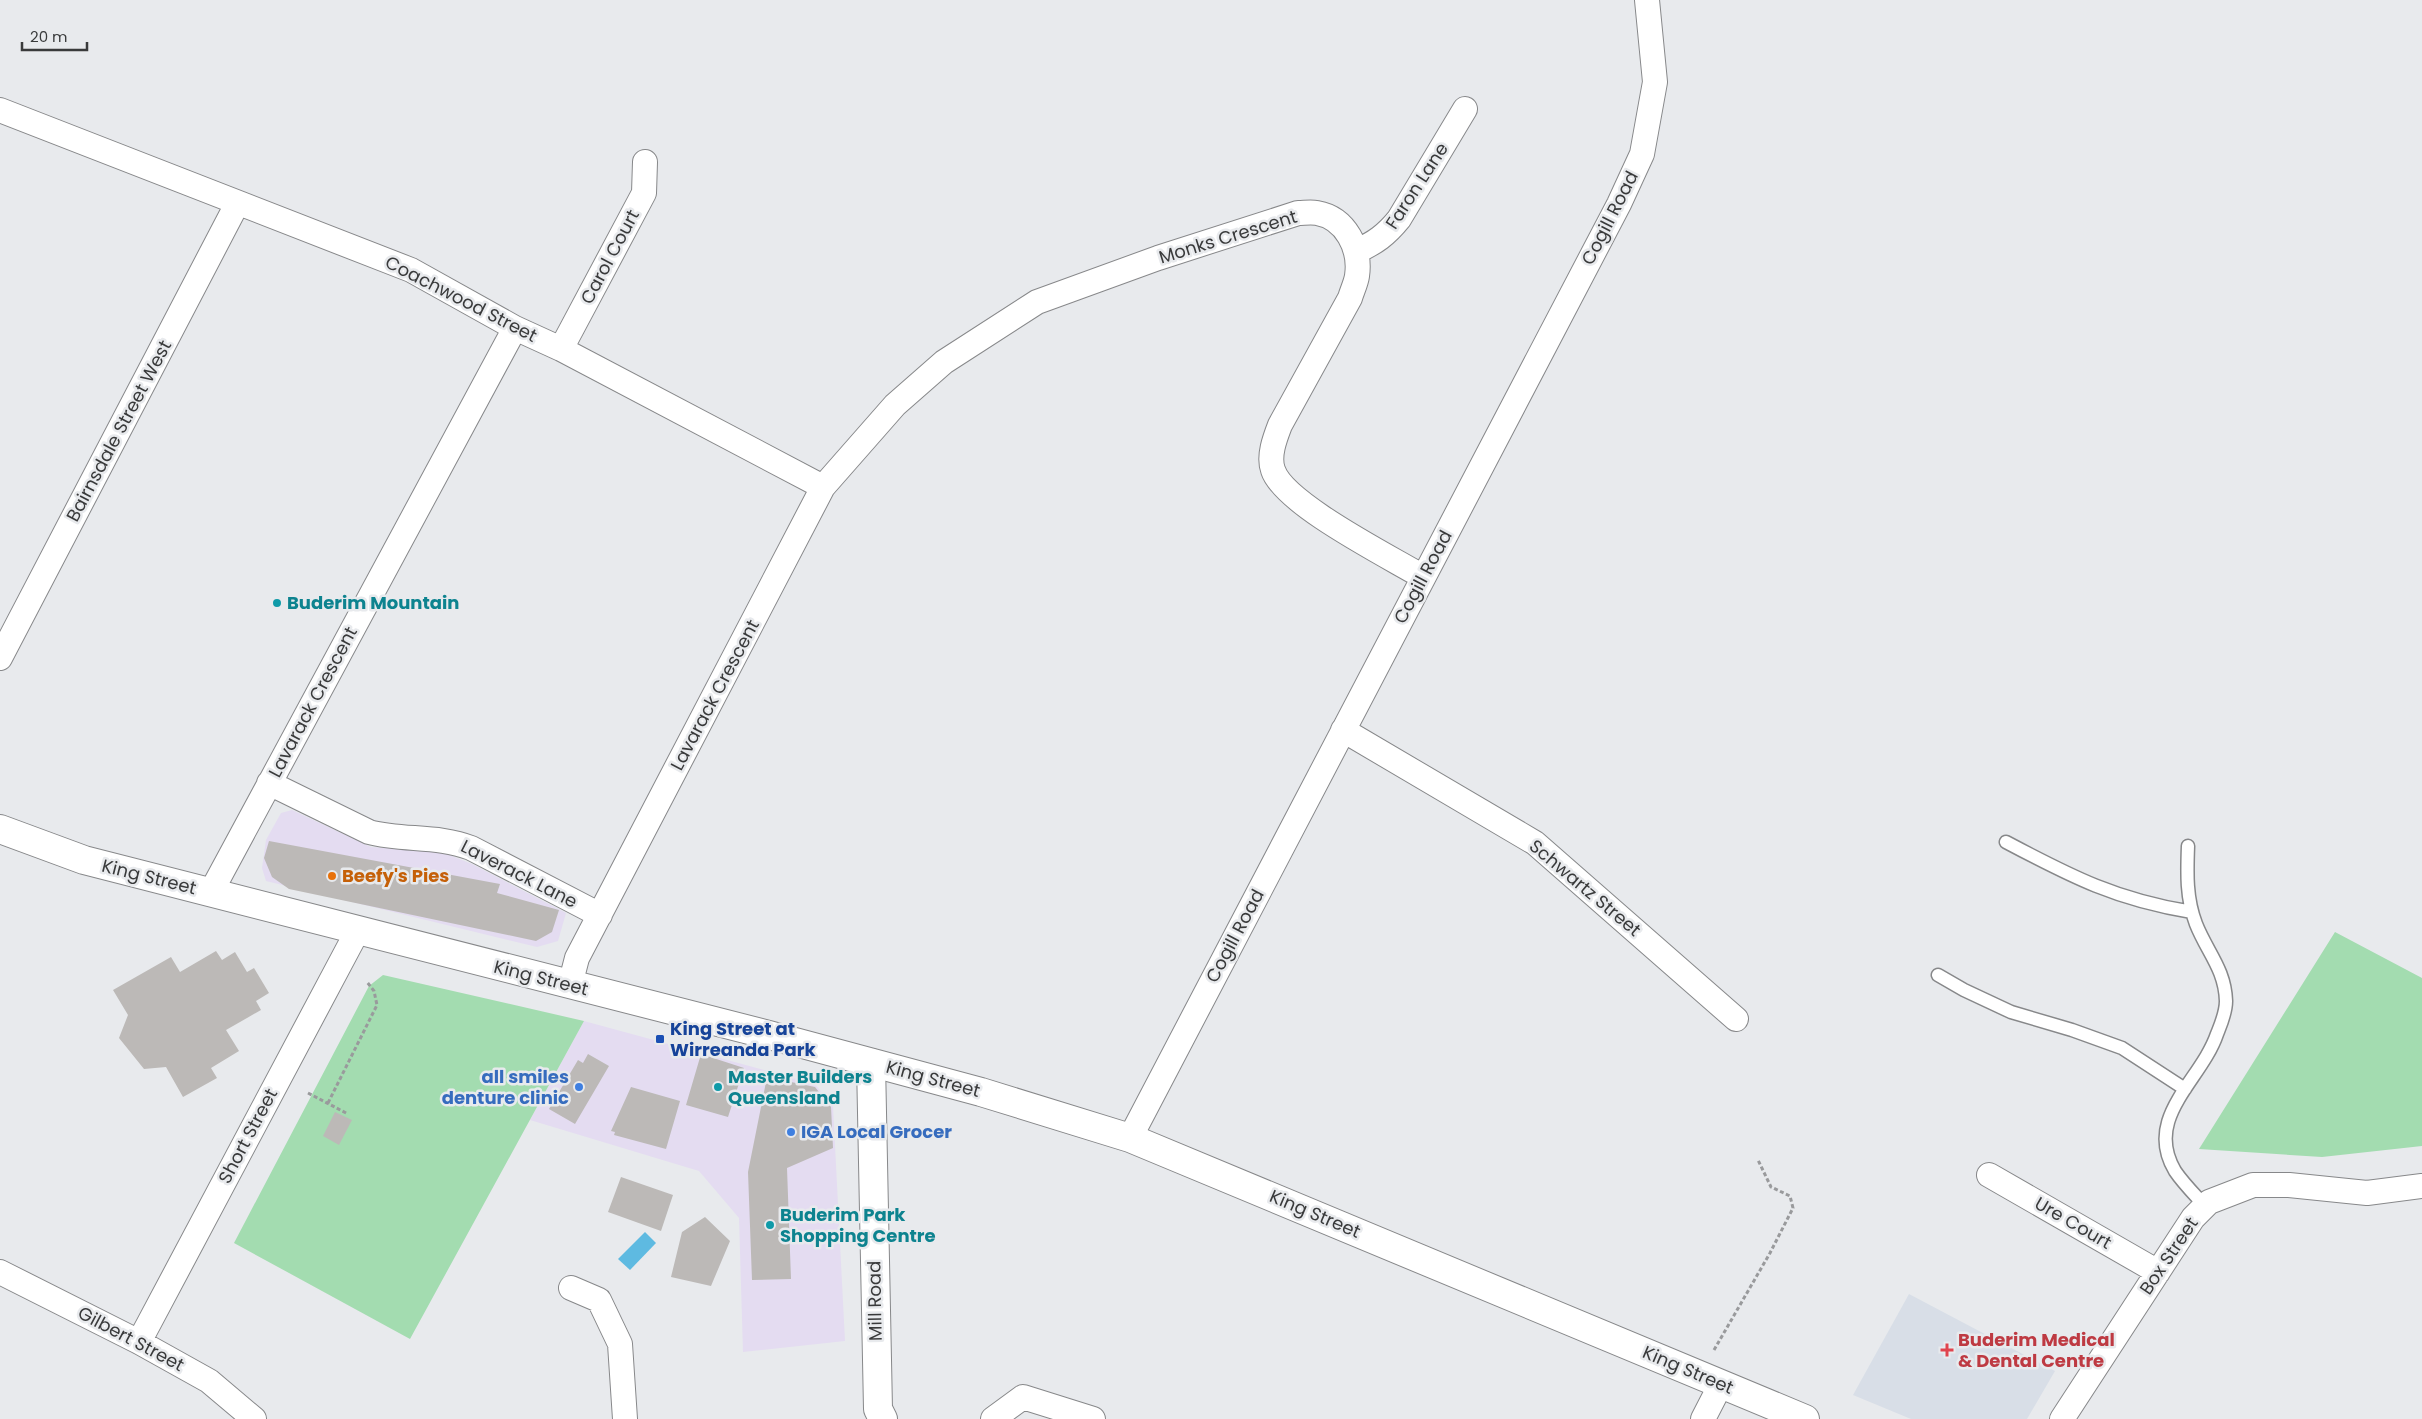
<svg xmlns="http://www.w3.org/2000/svg" width="2422" height="1419" font-family="Poppins,sans-serif">
  <style>
    .commercial { fill: #e4dcf1 }
    .built { fill: #d8dee7 }
    .green { fill: #a3dcb0 }
    .water { fill: #5ebae1 }
    .building { fill: #bcb9b7 }
    .lines { fill: none; stroke-linecap: round; stroke-linejoin: round }
    .service-casing { stroke: #87888a; stroke-width: 15 }
    .minor-casing { stroke: #87888a; stroke-width: 26 }
    .tertiary-casing { stroke: #87888a; stroke-width: 30 }
    .secondary-casing { stroke: #87888a; stroke-width: 30 }
    .path { stroke: #999a9c; stroke-width: 3; stroke-dasharray: 4 2.5; stroke-linecap: butt }
    .service { stroke: #fff; stroke-width: 12 }
    .minor { stroke: #fff; stroke-width: 24 }
    .tertiary { stroke: #fff; stroke-width: 28 }
    .secondary { stroke: #fff; stroke-width: 28 }
    .culture-dot { fill: #0f9aa8; stroke: #e8eaed; stroke-width: 2 }
    .food-dot { fill: #e8710a; stroke: #e8eaed; stroke-width: 2 }
    .transit-dot { fill: #1a4fb4; stroke: #e8eaed; stroke-width: 2 }
    .shop-dot { fill: #3f7fe0; stroke: #e8eaed; stroke-width: 2 }
    .health-dot { fill: #e0444e; stroke: #e8eaed; stroke-width: 2 }
    .labels { text-anchor: middle; stroke-width: 5; stroke-linejoin: round; paint-order: stroke }
    .street-label { font-size: 18px; fill: #393a3b; stroke: #e8eaed }
    .culture-label { font-size: 18px; font-weight: bold; fill: #0d838f; stroke: #e8eaed; text-anchor: start }
    .food-label { font-size: 18px; font-weight: bold; fill: #c56008; stroke: #e8eaed; text-anchor: start }
    .transit-label { font-size: 18px; font-weight: bold; fill: #164399; stroke: #e8eaed; text-anchor: start }
    .shop-label { font-size: 18px; font-weight: bold; fill: #366cbe; stroke: #e8eaed; text-anchor: end }
    .health-label { font-size: 18px; font-weight: bold; fill: #be3a42; stroke: #e8eaed; text-anchor: start }
  </style>
  <rect width="100%" height="100%" fill="#e8eaed"/>
  <path class="commercial" d="M292,810L371,847L442,852L472,864L566,913L558,941L537,947L266,881L262,868L266,840L281,813Z
    M584,1021L815,1084L833,1106L845,1341L743,1352L739,1218L699,1171L530,1120Z"/>
  <path class="built" d="M1909,1294L2055,1371L2027,1419H1911L1853,1395Z"/>
  <path class="green" d="M2335,932L2422,978V1146L2322,1157L2199,1149Z
    M383,975L584,1021L410,1339L234,1243L369,986Z"/>
  <path class="water" d="M645,1232L656,1243L630,1270L618,1259Z"/>
  <path class="building" d="M269,841L500,884L497,893L559,910L552,932L536,941L289,889L272,877L264,858Z
    M216,951L222,960L235,952L247,972L254,968L269,993L256,1001L261,1010L226,1030L239,1051L211,1068L217,1078L183,1097L166,1067L144,1069L119,1038L128,1015L113,990L171,957L180,972Z
    M588,1054L609,1066L575,1124L549,1109L578,1060L583,1063Z
    M701,1054L744,1068L728,1117L686,1105Z
    M767,1077L815,1087L831,1107L833,1148L787,1168L791,1279L752,1280L748,1172Z
    M631,1087L680,1101L666,1149L614,1135L615,1132L611,1131Z
    M335,1112L352,1120L339,1145L323,1136Z
    M621,1177L673,1195L661,1231L608,1212Z
    M705,1217L730,1241L711,1286L671,1277L682,1232Z"/>
  <g class="lines">
    <g class="service-casing">
      <path id="service" d="M2006,842C2072,877 2117,900 2192,912
        M2188,846C2187,873 2186,898 2196,924C2207,952 2225,969 2226,1001C2226,1013 2221,1024 2217,1034C2201,1081 2143,1117 2175,1171C2183,1183 2195,1195 2205,1206
        M1938,975L1964,990L2011,1012L2072,1030L2122,1048L2185,1089"/>
    </g>
    <g class="minor-casing">
      <path id="minor" d="M0,110L411,270L515,328L561,349L823,487
        M1357,251C1375,243 1386,235 1399,219L1465,109
        M561,349L644,193L645,162
        M0,658L237,204
        M1343,730L1535,843L1736,1019
        M269,783L369,832C403,841 438,835 471,848L600,915
        M211,892L515,328
        M570,985L577,958L823,487L895,405L944,362L1037,302L1158,258L1298,213C1304,213 1311,212 1317,213C1346,218 1361,249 1357,276C1356,283 1352,291 1350,298L1280,425C1275,438 1268,456 1273,470C1284,504 1390,557 1423,577
        M1130,1138L1619,204L1642,154L1655,82L1647,0
        M1989,1175L2158,1272
        M0,1272L139,1342L209,1381L254,1419
        M571,1288L599,1300L620,1344L625,1419
        M139,1342L358,930
        M993,1419L1023,1397L1093,1419
        M1703,1419L1721,1384
        M2062,1419L2193,1218L2209,1202L2253,1185H2289L2367,1193L2422,1186"/>
    </g>
    <g class="tertiary-casing">
      <path id="tertiary" d="M871,1063L878,1409L883,1419"/>
    </g>
    <g class="secondary-casing">
      <path id="secondary" d="M0,829L84,860L769,1035L981,1092L1130,1138L1805,1419"/>
    </g>
    <path class="path" d="M308,1093L348,1114
      M328,1103L377,1005L374,991L367,982
      M1714,1350L1770,1253L1793,1208L1790,1196L1771,1187L1758,1160"/>
    <use href="#service" class="service"/>
    <use href="#minor" class="minor"/>
    <use href="#tertiary" class="tertiary"/>
    <use href="#secondary" class="secondary"/>
  </g>
  <g class="culture-dot">
    <circle cx="277" cy="603" r="5"/>
    <circle cx="718" cy="1087" r="5"/>
    <circle cx="770" cy="1225" r="5"/>
  </g>
  <circle class="food-dot" cx="332" cy="876" r="5"/>
  <rect class="transit-dot" x="655" y="1034" width="10" height="10" rx="2.5"/>
  <g class="shop-dot">
    <circle cx="579" cy="1087" r="5"/>
    <circle cx="791" cy="1132" r="5"/>
  </g>
  <path class="health-dot" d="M1944.5 1342.5h5v5h5v5h-5v5h-5v-5h-5v-5h5z"/>
  <g class="labels">
    <g class="street-label">
      <text transform="translate(1417 186) rotate(-57)" y="6">Faron Lane</text>
      <text transform="translate(1610 218) rotate(-63)" y="6">Cogill Road</text>
      <text transform="translate(1228 237) rotate(-17)" y="6">Monks Crescent</text>
      <text transform="translate(610 257) rotate(-62)" y="6">Carol Court</text>
      <text transform="translate(461 299) rotate(27)" y="6">Coachwood Street</text>
      <text transform="translate(119 431) rotate(-62)" y="6">Bairnsdale Street West</text>
      <text transform="translate(1423 577) rotate(-62)" y="6">Cogill Road</text>
      <text transform="translate(715 695) rotate(-62)" y="6">Lavarack Crescent</text>
      <text transform="translate(313 702) rotate(-62)" y="6">Lavarack Crescent</text>
      <text transform="translate(519 874) rotate(27)" y="6">Laverack Lane</text>
      <text transform="translate(149 877) rotate(14)" y="6">King Street</text>
      <text transform="translate(1585 888) rotate(40)" y="6">Schwartz Street</text>
      <text transform="translate(1235 936) rotate(-62)" y="6">Cogill Road</text>
      <text transform="translate(541 978) rotate(14)" y="6">King Street</text>
      <text transform="translate(933 1079) rotate(15)" y="6">King Street</text>
      <text transform="translate(248 1136) rotate(-62)" y="6">Short Street</text>
      <text transform="translate(1315 1214) rotate(23)" y="6">King Street</text>
      <text transform="translate(2073 1223) rotate(30)" y="6">Ure Court</text>
      <text transform="translate(2169 1256) rotate(-56)" y="6">Box Street</text>
      <text transform="translate(875 1301) rotate(-91)" y="6">Mill Road</text>
      <text transform="translate(131 1339) rotate(28)" y="6">Gilbert Street</text>
      <text transform="translate(1688 1370) rotate(23)" y="6">King Street</text>
    </g>
    <g class="culture-label">
      <text x="287" y="609">Buderim Mountain</text>
      <text x="728" y="1083">Master Builders<tspan x="728" dy="21">Queensland</tspan></text>
      <text x="780" y="1221">Buderim Park<tspan x="780" dy="21">Shopping Centre</tspan></text>
    </g>
    <g class="food-label">
      <text x="342" y="882">Beefy's Pies</text>
    </g>
    <g class="transit-label">
      <text x="670" y="1035">King Street at<tspan x="670" dy="21">Wirreanda Park</tspan></text>
    </g>
    <g class="shop-label">
      <text x="569" y="1083">all smiles<tspan x="569" dy="21">denture clinic</tspan></text>
      <text x="801" y="1138" text-anchor="start">IGA Local Grocer</text>
    </g>
    <g class="health-label">
      <text x="1958" y="1346">Buderim Medical<tspan x="1958" dy="21">&amp; Dental Centre</tspan></text>
    </g>
  </g>
  <path d="M22 42v8h65v-8" fill="none" stroke="#393a3b" stroke-width="2.5"/>
  <text x="30" y="42" font-size="15" fill="#393a3b" stroke="#e8eaed" stroke-width="4" paint-order="stroke">20 m</text>
</svg>
